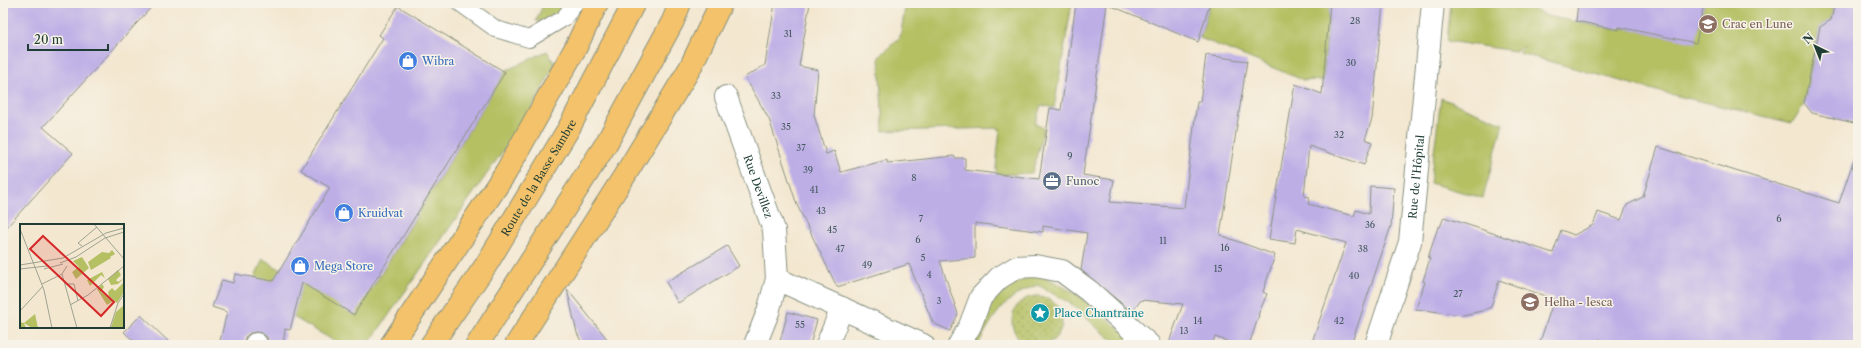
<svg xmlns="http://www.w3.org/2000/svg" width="1861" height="348" font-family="'Libre Caslon Text',serif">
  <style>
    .grass { fill: #b4c062; stroke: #6a7e4b }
    .park { fill: url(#park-dots); stroke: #6a7e4b }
    .building { fill: #bdaee6 }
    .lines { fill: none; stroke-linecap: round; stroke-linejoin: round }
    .service-casing { stroke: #899282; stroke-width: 18 }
    .minor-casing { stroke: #899282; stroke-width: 24 }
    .trunk-casing { stroke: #899282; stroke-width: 24 }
    .service { stroke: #fff; stroke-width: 16 }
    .minor { stroke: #fff; stroke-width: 22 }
    .trunk { stroke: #f3c26a; stroke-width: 22 }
    .labels { text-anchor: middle; stroke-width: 3; stroke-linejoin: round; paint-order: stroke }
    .number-label { font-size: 9px; fill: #465960 }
    .education-label { font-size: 11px; fill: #785e54; stroke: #f7f3e8; text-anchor: start }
    .shop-label { font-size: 11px; fill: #366cbe; stroke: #f7f3e8; text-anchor: start }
    .street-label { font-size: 11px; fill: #1f3d34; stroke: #f7f3e8 }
    .service-label { font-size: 11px; fill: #4e5e75; stroke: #f7f3e8; text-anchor: start }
    .culture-label { font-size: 11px; fill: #0d838f; stroke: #f7f3e8; text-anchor: start }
    .inset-road { fill: none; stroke: #9ea392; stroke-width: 1 }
    .view { fill: #d62828; fill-opacity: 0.15; stroke: #d62828; stroke-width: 2 }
    .inset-edge { fill: none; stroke: #1f3d34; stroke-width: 2 }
  </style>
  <defs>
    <pattern id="park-dots" width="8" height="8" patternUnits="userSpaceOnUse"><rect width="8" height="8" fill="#b4c062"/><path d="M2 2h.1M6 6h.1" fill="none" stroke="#929d52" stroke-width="1.8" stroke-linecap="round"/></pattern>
  </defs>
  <rect width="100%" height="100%" fill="#f7f3e8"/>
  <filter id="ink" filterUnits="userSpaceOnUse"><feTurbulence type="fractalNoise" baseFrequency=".025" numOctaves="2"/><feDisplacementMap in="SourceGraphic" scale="8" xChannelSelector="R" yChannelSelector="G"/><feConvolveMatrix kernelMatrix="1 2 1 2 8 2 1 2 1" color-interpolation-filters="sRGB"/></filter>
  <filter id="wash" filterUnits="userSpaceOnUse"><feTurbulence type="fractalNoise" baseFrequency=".012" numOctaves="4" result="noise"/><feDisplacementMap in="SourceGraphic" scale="16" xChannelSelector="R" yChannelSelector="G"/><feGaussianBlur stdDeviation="0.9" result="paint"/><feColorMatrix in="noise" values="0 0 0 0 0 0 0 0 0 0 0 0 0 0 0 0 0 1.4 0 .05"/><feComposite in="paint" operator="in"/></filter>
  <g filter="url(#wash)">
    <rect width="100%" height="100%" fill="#f3e7d0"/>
    <path class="grass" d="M544,3H575L548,22L536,21Z
      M906,3H1072L1054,108L1041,105L1035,124L1044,128L1032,173L997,175L996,168L1000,128L883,131L879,57L900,37Z
      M1210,3H1330L1323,81L1303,80L1200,38Z
      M1451,3H1527L1526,6L1547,16L1613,29L1626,28L1695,42L1704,3H1834L1831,19L1820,27L1804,104L1792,123L1657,91L1519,53L1524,46L1515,51L1447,41Z
      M547,51L555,64L530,112L368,345H341L278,308L245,299L263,259L356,315L505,71Z
      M1441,98L1503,123L1483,198L1430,183Z
      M1037,272L1081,297L1139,345H1119L1095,326L1073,305L1038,285C1006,295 993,316 978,345H974L968,341L987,310L1003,290Z"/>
    <path class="park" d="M1012 321a25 25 0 1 1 50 0a25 25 0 1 1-50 0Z"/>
    <g id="blocks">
      <path class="building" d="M3,3H155L43,127L73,153L6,228L5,153L3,151Z
        M775,3H810L799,66L818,70L814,115L826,154L834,151L841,172L887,160V163L954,156L955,158H965V170L1039,179L1050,108L1061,110L1076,3H1210L1198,42L1107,4L1083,175L1114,180L1110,202L1184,208L1197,102H1200L1206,55L1247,61L1220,235L1275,255L1263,292L1267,294L1258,315H1259L1249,345H1238L1215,337L1212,345H1168L1183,304L1141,300L1132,312L1081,270L1087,233L1043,226V232L975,223V258L940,261L958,314L950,331L933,323L909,264L837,287L797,205L769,119L745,77L765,65Z
        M1330,3H1383L1372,119L1365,139L1372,142L1364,165L1309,146L1304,196L1310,197L1308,204L1354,216L1356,210L1369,214L1370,186L1394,188L1391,226L1351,345H1311L1346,243L1297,229L1295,243L1269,239L1295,84L1322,94Z
        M1578,3H1704L1696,43L1619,27V30L1576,21Z
        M1835,3H1858V124L1812,113L1804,103L1820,27L1831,20Z
        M398,6L505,72L354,315L302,283L290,330L285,329L283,345H268L267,337L262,333L256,332L250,333L245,337L244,345H219L227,312L212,307L222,280L233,283L235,274L273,281L330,188L301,170L383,38L379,35Z
        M1658,147L1839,203L1854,159L1858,160V345H1616L1599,339L1597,345H1539L1554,299L1499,280L1491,307L1482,311L1463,315L1416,309L1425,282L1423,281L1430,258H1428L1438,227H1440L1444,217L1553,253L1561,230L1574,235L1593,225L1598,212L1621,220L1627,205L1643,197Z
        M727,246L739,266L678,303L666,282Z
        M567,289L612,345H583L577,333Z
        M788,312L817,320L810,345H779Z
        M141,315L172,345H138L124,332Z"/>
    </g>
  </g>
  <g filter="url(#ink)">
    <use href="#blocks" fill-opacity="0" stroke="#899282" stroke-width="1"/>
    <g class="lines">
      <g class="service-casing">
        <path id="service" d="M460,3L496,29L529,39L564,18L575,3"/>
      </g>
      <g class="minor-casing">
        <g id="minor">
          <path id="s1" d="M726,97L774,230L777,279L768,312L755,345"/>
          <path d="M777,279L923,345"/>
          <path d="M256,345V344"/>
          <path d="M827,345L842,308"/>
          <path d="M959,345L970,326L981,297L999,278L1017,267L1035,266L1062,271L1089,291L1149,345"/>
          <path id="s2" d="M1376,345L1410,242L1433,3"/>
        </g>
      </g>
      <g class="trunk-casing">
        <g id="trunk">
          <path d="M391,345L506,172L576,47L597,3"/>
          <path id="s3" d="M431,345L486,265L569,128L634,3"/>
          <path d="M477,345L606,144L673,21L680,3"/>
          <path d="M516,345L625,175L690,68L721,3"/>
        </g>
      </g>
      <use href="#service" class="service"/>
      <use href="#minor" class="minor"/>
      <use href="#trunk" class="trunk"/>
    </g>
  </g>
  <defs>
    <g id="school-disc" transform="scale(1)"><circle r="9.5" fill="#8d6e63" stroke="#f7f3e8"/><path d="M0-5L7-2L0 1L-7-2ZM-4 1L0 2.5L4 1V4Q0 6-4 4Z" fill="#fff"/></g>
    <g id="shop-disc" transform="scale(1)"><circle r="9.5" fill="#3f7fe0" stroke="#f7f3e8"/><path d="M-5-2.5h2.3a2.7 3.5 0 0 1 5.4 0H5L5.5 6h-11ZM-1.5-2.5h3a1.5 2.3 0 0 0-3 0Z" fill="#fff"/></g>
    <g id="office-disc" transform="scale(1)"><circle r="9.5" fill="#5c6f8a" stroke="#f7f3e8"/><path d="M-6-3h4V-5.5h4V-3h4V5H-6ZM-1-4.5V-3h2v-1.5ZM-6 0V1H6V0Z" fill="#fff"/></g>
    <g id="university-disc" transform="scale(1)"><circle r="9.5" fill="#8d6e63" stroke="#f7f3e8"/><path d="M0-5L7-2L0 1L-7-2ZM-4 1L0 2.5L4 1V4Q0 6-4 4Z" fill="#fff"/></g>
    <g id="sight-disc" transform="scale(1)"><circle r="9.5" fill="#0f9aa8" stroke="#f7f3e8"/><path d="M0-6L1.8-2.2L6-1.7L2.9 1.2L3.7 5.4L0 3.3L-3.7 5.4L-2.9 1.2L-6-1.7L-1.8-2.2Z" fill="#fff"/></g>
  </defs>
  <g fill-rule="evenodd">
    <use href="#school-disc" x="1708" y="24"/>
    <use href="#shop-disc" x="408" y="61"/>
    <use href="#office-disc" x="1052" y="181"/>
    <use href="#shop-disc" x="344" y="213"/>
    <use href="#shop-disc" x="300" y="266"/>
    <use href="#university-disc" x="1530" y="302"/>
    <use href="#sight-disc" x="1040" y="313"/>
  </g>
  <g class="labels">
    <g class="number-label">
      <text x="1355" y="24">28</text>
      <text x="788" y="37">31</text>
      <text x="1351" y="66">30</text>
      <text x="776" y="99">33</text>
      <text x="786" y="130">35</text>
      <text x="1339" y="138">32</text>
      <text x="801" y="151">37</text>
      <text x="1070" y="159">9</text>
      <text x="808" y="173">39</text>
      <text x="914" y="181">8</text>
      <text x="814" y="193">41</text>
      <text x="821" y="214">43</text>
      <text x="921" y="222">7</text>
      <text x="1779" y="222">6</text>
      <text x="1370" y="228">36</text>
      <text x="832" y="233">45</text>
      <text x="918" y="243">6</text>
      <text x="1163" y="244">11</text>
      <text x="1225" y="251">16</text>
      <text x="840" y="252">47</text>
      <text x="1363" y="252">38</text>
      <text x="923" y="261">5</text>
      <text x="867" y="268">49</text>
      <text x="1218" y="272">15</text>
      <text x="929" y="278">4</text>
      <text x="1354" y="279">40</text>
      <text x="1458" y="297">27</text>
      <text x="939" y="304">3</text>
      <text x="1198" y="324">14</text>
      <text x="1339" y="324">42</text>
      <text x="800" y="328">55</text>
      <text x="1184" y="334">13</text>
    </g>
    <g class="education-label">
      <text x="1722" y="28">Crac en Lune</text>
      <text x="1544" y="306">Helha - Iesca</text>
    </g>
    <g class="shop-label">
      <text x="422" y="65">Wibra</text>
      <text x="358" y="217">Kruidvat</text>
      <text x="314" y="270">Mega Store</text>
    </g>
    <g class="street-label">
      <text dy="4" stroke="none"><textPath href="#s2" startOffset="174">Rue de l'Hôpital</textPath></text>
      <text dy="4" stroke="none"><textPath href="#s3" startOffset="199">Route de la Basse Sambre</textPath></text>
      <text dy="4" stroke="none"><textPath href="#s1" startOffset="95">Rue Devillez</textPath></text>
    </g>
    <g class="service-label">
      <text x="1066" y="185">Funoc</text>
    </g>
    <g class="culture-label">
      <text x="1054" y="317">Place Chantraine</text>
    </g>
  </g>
  <g transform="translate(20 224)">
    <rect width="104" height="104" fill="#f3e7d0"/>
    <path d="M62,33L69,44L56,55L52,48L59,43L53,37ZM98,46L101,51L96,56L98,58L104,54L98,60L91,61L88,55ZM82,48L85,54L81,51L70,62L67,56ZM82,60L84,63L81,68L93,77L87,81L77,65ZM15,90L18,104H12L4,99L6,104H0V98L4,99Z" fill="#b4c062"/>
    <path d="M92,26L95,30L90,33L91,34L71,46L68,38L82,28L89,29ZM104,58V68L97,79L89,72L88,68L92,64L95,67Z" fill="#b4c062"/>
    <path d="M104,81V103H91L96,88Z" fill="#b4c062"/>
    <path class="inset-road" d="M74,0L104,35M0,5L24,66L32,104M62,22L58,19L77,3M40,39L56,33L85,14L104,8M0,41L43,34L86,9L104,4M0,45L27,42M24,45L43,40M42,50L57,104M22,60L42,50L47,42M46,60H54L58,77M50,81L68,71L104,42M0,87L23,62M90,104L98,79L104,70"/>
    <path class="view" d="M23,12L94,78L81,92L10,25Z"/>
    <rect width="104" height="104" class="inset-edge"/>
  </g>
  <rect width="1861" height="348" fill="none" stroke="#f7f3e8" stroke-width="16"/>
  <g transform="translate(1815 46) rotate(317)" stroke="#f7f3e8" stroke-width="3" paint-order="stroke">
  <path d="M0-3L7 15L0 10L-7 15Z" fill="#1f3d34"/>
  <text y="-6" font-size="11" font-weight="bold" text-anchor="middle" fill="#1f3d34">N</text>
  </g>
  <path d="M28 44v6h80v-6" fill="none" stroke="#1f3d34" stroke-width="2"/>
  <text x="34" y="44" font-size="12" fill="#1f3d34" stroke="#f7f3e8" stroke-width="3" paint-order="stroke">20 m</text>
</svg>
